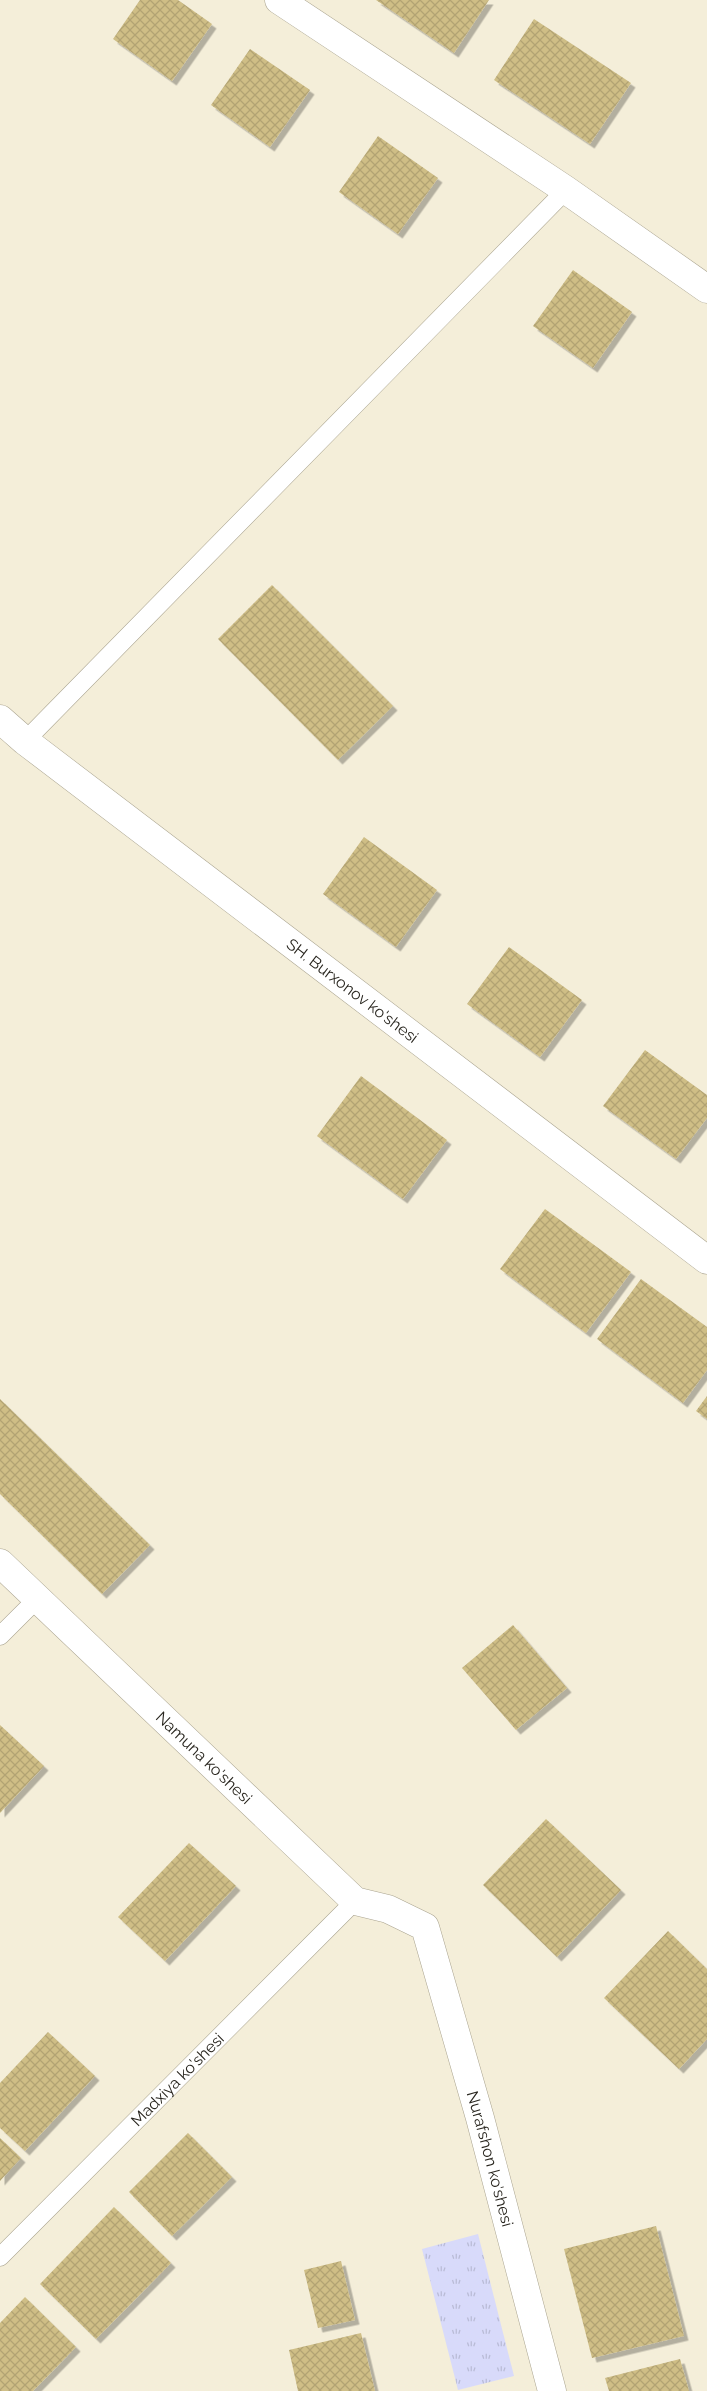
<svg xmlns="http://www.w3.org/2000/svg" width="707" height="2391" font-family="Raleway,sans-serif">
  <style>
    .grass { fill: url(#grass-tufts) }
    .building { fill: url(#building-cross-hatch); filter: url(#shadow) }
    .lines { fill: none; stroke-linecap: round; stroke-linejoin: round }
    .lane-casing { stroke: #aaa490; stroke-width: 19 }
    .street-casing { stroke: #aaa490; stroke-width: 29 }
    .lane { stroke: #fff; stroke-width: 18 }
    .street { stroke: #fff; stroke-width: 28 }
    .labels { text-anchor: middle; stroke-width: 5; stroke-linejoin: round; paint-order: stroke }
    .street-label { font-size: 16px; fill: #29261f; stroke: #fefbf3 }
  </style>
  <defs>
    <pattern id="grass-tufts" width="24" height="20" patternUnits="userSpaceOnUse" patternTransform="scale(1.25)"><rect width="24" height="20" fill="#d8dafa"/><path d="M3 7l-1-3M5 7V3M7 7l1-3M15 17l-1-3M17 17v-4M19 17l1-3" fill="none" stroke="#b9bbd6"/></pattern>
    <pattern id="building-cross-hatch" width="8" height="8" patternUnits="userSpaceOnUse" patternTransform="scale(1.25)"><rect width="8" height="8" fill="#cfbe86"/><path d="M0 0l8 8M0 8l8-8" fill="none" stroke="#b2a373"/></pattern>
    <filter id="shadow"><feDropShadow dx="4.5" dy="4.5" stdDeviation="0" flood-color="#0004"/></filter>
  </defs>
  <rect width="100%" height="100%" fill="#f4eed9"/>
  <path class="grass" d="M478,2234L514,2376L458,2390L422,2249Z"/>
  <path class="building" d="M140,0H178L212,24L172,81L113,39Z
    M376,0H489L454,53Z
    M534,19L631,83L590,144L494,80Z
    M250,49L310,90L270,147L211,105Z
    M378,136L438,178L398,234L339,192Z
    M573,270L632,312L593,368L533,326Z
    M272,585L393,706L338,760L218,639Z
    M364,837L437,890L396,947L323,894Z
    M509,947L582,1000L540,1057L467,1004Z
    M645,1050L707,1095V1118L676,1159L603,1106Z
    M361,1076L447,1140L403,1199L317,1136Z
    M545,1209L631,1272L586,1333L500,1269Z
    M641,1279L707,1327V1370L683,1403L597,1339Z
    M707,1396V1419L696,1411Z
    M0,1399L150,1545L102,1594L0,1494Z
    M513,1625L567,1688L516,1730L462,1668Z
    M0,1725L44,1766L0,1813Z
    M546,1819L621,1890L557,1957L483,1885Z
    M189,1843L236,1886L165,1961L118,1917Z
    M668,1931L707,1969V2039L679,2069L604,1998Z
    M48,2032L95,2076L25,2151L0,2128V2083Z
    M188,2133L232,2177L172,2236L129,2192Z
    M0,2138L21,2158L0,2181Z
    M114,2207L171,2263L96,2339L40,2284Z
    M656,2226L684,2336L592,2358L564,2249Z
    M341,2261L355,2320L318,2328L304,2270Z
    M25,2297L76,2347L33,2391H0V2323Z
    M361,2333L375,2391H298L289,2350Z
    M680,2359L689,2391H609L605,2378Z"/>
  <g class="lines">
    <g class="lane-casing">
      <g id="lane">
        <path d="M25,741L566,190"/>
        <path d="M0,1636L37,1599"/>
        <path id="s1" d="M0,2257L355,1901"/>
      </g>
    </g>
    <g class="street-casing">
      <g id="street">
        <path d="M279,0L566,190L707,289"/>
        <path id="s2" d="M0,719L25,741L707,1260"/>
        <path id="s3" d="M0,1563L355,1901L388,1909L425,1927L480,2118L552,2391"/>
      </g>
    </g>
    <use href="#lane" class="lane"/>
    <use href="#street" class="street"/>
  </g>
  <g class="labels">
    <g class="street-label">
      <text dy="6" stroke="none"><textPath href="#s2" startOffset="445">SH. Burxonov ko'shesi</textPath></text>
      <text dy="6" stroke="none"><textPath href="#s3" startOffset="282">Namuna ko'shesi</textPath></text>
      <text dy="6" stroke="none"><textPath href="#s1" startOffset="251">Madxiya ko'shesi</textPath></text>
      <text dy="6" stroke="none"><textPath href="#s3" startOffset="806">Nurafshon ko'shesi</textPath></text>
    </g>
  </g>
</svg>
